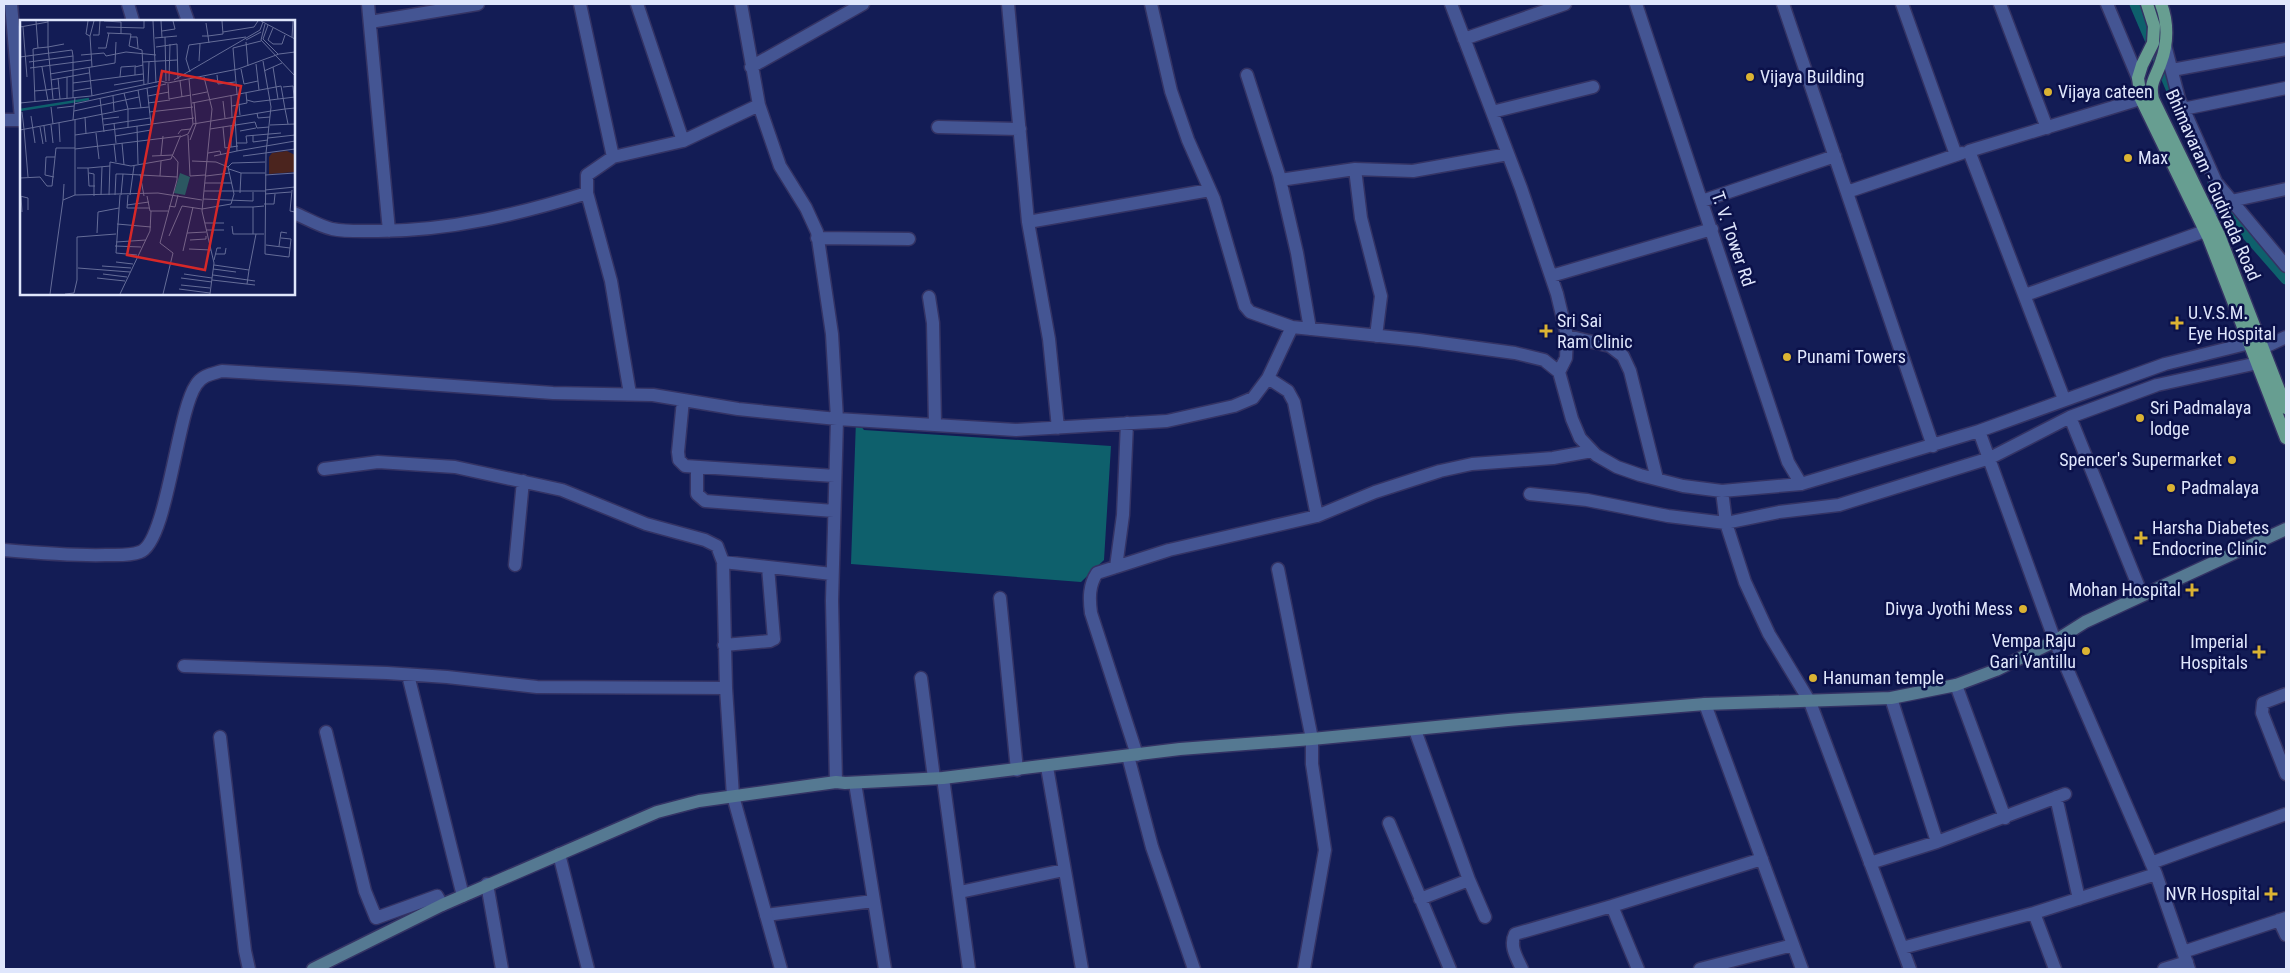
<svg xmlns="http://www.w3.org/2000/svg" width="2290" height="973" font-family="'Roboto Condensed',sans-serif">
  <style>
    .water { fill: #0e606c }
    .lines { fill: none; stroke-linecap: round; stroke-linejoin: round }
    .canal { stroke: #0e606c; stroke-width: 11 }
    .minor-casing { stroke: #343364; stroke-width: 15 }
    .tertiary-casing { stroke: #343364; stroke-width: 15 }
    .secondary-casing { stroke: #343364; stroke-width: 15 }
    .primary-casing { stroke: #343364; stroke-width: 15 }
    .minor { stroke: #445593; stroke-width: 12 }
    .tertiary { stroke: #445593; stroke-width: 12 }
    .secondary { stroke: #557992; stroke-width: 12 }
    .primary { stroke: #679e91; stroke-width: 12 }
    .poi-dot { fill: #dbb333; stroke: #0b114a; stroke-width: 2 }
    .labels { text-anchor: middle; stroke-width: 5; stroke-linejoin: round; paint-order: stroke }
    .poi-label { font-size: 18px; fill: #dfe6fc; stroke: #0b114a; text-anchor: start }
    .street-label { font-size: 18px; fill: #dfe6fc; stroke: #0b114a }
    .inset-river { fill: none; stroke: #0e606c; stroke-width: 2.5 }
    .inset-road { fill: none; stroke: #656d98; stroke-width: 1 }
    .view { fill: #d62828; fill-opacity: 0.15; stroke: #d62828; stroke-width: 2.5 }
    .inset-edge { fill: none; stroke: #dfe6fc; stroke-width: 2.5 }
  </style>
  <rect width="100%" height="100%" fill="#131c55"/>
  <path class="water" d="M856,420L864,430L1111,446L1104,560L1081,582L851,564Z"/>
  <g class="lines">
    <path class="canal" d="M2135,4L2173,93
      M2213,183L2236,222L2286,279"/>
    <g class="minor-casing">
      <path id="minor" d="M11,4L21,119
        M128,4L133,21
        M182,4L188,21
        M368,4L389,231
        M580,4L613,157
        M637,4L683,141
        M741,4L759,105L780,166L806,208L817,232L832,334L837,419L832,601L836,782
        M1008,4L1028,222L1049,339L1058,428
        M1151,4L1171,91L1188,140L1214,199L1245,306L1250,312L1292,327L1419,340L1515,353L1544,360L1559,372L1572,419L1580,438L1596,455L1617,467L1640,475L1683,486L1722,491L1801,484L1979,431L2165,364L2258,341
        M1451,4L1521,188L1557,294L1567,336L1566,358L1559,372
        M1636,4L1788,462L1801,484
        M1783,4L1933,446
        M1902,4L1956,155
        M2000,4L2047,128
        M2107,4L2138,78
        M370,22L478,4
        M1464,39L1565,4
        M2165,45L2179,99L2216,182L2286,266
        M751,67L863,4
        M2172,70L2286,49
        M1247,75L1279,175L1297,253L1310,329
        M2183,109L2286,88
        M1492,112L1593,87
        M4,120H21
        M938,127L1020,129
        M1355,169L1361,218L1381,296L1376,336
        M1280,180L1355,169L1413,171L1508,154
        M1847,192L1962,153
        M1702,201L1835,156
        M294,213C306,218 319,226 332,229C347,232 363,231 378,231C449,231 520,214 587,193
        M2208,213L2231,201L2286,189
        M1028,222L1210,190
        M817,238L909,239
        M1551,276L1712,229
        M2025,295L2205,231
        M929,297L933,323L935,425
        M1567,336L1610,346L1623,356L1630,371L1657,479
        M2254,352L2286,337
        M1268,378L1288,391L1294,402L1317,516
        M630,394L611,281L587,193V175L613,157L683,141L759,105
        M2064,399L1969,151L2150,96
        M683,400L678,452L679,460L685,466L835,476
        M2070,417L2142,595
        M1979,431L2055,641L2156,874L2189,969
        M697,467V494L705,501L834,511
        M324,469L378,462L455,467L562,490L646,524L705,540L717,546L723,562L726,688L733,796
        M1722,491L1726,523L1745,582L1769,634L1810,702L1910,969
        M1530,494L1587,500L1668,516L1726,523L1779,512L1839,505L1990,458L2070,417L2157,385L2258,363
        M4,550C38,553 72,556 106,555C118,555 129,556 140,552C167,543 177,412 196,385C202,375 212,374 222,371L356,379L553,393L653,395L738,409L837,419L1016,430L1167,421L1234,406L1253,398L1268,378L1292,327
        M723,562L832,574
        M515,565L523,481
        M1116,567L1123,515L1127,423
        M1278,569L1312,739V764L1325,850L1304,969
        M1000,598L1017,770
        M724,645L770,641L774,639L768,567
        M184,666L387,673L447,677L537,687L726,688
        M408,675L463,896
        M921,678L934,778
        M1956,685L2005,818
        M2286,694L2263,703L2262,713L2286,774
        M1891,698L1937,842
        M1705,704L1802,969
        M1415,730L1469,880L1420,899
        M326,732L365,891L376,918L437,896L442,905
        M220,737L245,951L249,969
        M1137,755L1091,613C1089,598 1089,585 1097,573L1169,550L1317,516L1375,492L1440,471L1472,464L1553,458L1592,451
        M1128,756L1152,847L1194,969
        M1047,767L1082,969
        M943,778L969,969
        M855,783L885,969
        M2056,797L2079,899
        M1389,823L1450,969
        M559,854L588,969
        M1870,863L1937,842L2065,794
        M2151,863L2286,814
        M1469,880L1485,917
        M487,884L502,969
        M960,892L1064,870
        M1612,906L1638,969
        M2034,913L2055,969
        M766,915L873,901
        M2279,920L2286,935
        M1902,948L2034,913L2156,874
        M2183,952L2286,918
        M1522,969C1517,958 1509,946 1515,934L1612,906L1762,859
        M1700,969L1793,945
        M2164,969L2187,962"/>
    </g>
    <g class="tertiary-casing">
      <path id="tertiary" d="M733,796L781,969"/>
    </g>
    <g class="secondary-casing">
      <path id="secondary" d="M313,969L442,905L657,812L699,801L836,782L845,783L943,778L1180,749L1312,739L1508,720L1705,704L1891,698L1956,685L1996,670L2055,641L2085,622L2286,529"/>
    </g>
    <g class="primary-casing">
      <path id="primary" d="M2147,4L2154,26L2153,43L2142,65L2138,78L2141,99L2209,239L2286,438
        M2161,4C2168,22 2168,43 2161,62C2156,78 2149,82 2153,99L2219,235L2286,408"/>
    </g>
    <use href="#minor" class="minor"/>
    <use href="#tertiary" class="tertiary"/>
    <use href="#secondary" class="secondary"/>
    <use href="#primary" class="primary"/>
  </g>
  <g class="poi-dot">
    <circle cx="1750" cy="77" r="5"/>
    <circle cx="2048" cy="92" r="5"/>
    <circle cx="2128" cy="158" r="5"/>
    <path d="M2174.5 315.5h5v5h5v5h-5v5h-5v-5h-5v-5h5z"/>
    <path d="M1543.5 323.5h5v5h5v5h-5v5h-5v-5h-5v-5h5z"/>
    <circle cx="1787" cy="357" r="5"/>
    <circle cx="2140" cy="418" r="5"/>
    <circle cx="2232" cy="460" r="5"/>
    <circle cx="2171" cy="488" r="5"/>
    <path d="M2138.5 530.5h5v5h5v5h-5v5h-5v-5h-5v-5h5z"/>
    <path d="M2189.5 582.5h5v5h5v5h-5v5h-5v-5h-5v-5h5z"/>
    <circle cx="2023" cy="609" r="5"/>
    <circle cx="2086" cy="651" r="5"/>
    <path d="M2256.5 644.5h5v5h5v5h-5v5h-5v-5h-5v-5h5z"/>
    <circle cx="1813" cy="678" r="5"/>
    <path d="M2268.5 886.5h5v5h5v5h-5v5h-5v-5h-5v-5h5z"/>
  </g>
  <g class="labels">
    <g class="poi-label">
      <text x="1760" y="83">Vijaya Building</text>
      <text x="2058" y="98">Vijaya cateen</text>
      <text x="2138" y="164">Max</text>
      <text x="2188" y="319">U.V.S.M.<tspan x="2188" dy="21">Eye Hospital</tspan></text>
      <text x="1557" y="327">Sri Sai<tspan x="1557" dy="21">Ram Clinic</tspan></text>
      <text x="1797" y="363">Punami Towers</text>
      <text x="2150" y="414">Sri Padmalaya<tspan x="2150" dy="21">lodge</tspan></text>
      <text x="2222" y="466" text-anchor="end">Spencer's Supermarket</text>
      <text x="2181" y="494">Padmalaya</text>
      <text x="2152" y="534">Harsha Diabetes<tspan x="2152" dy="21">Endocrine Clinic</tspan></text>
      <text x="2181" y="596" text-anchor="end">Mohan Hospital</text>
      <text x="2013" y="615" text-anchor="end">Divya Jyothi Mess</text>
      <text x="2076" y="647" text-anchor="end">Vempa Raju<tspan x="2076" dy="21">Gari Vantillu</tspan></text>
      <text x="2248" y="648" text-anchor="end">Imperial<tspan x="2248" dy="21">Hospitals</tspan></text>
      <text x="1823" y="684">Hanuman temple</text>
      <text x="2260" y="900" text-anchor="end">NVR Hospital</text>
    </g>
    <g class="street-label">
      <text transform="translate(2213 185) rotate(66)" y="6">Bhimavaram - Gudivada Road</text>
      <text transform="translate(1733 239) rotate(71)" y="6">T. V. Tower Rd</text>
    </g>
  </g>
  <g transform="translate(20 20)">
    <rect width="275" height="275" fill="#131c55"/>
    <path d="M267,131L275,135V152L249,154V137L252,133Z" fill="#4b241e"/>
    <path d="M160,153L170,157L165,175L154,173Z" fill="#0e606c"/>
    <path class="inset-river" d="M0,90L69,79"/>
    <path class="inset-road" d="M16,1L18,28M28,1V27L44,24M68,1L66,14L70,16M84,1L101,2V14M133,1L136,63M141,1L142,18M241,1L275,19M245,4L241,20L275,56M248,5L243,19L258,34M0,7L28,2M3,7L7,57M86,7L124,8V1M253,8L248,20L253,24H262L265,15M142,11L155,9L153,1M203,12L234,7L238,1M87,13L111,14L109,26L122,30L124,65M73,15H79L80,1M182,16H188L186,3M111,17H117L118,28M145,17L146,61M272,17L273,1M135,18L157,16M226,20L241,12M226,22L228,46M189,23L188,16L203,14L202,1M136,27L157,24L158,59M78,28H86L89,13M61,35L84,33L86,36L106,32L136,35M0,37L52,30L53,36M179,41L180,24M243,41L251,87L246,133L245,234L269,237L271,219L261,218M9,42L53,36V78M123,42L157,40M236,44L239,70M69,47L72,76M72,47L70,16L74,1M253,47L258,79M10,48L71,40M221,49L224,64L238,61M244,51L262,43M170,52L166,39L169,25L226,17M30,54L95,43L96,22M115,55V47L123,45M197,55L198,64L215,62M47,57L69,53M100,57L101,47L116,46M184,57L192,89L182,191L194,243L190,274M38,58L40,79M31,60L47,57V78M154,60L240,10L243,2M149,61L150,24M160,61L162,77M53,63L123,54M128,63L129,42M148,64L149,79L171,75M94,65L124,60M263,67L273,66L275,88M127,68L131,104M118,70L121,88M14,71L26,70L22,47M53,71L71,68M104,73L108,89M217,74L213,28L241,21M218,74L220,95M172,75L187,72M211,75L212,97M93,76L94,91M128,76L149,72M80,78L84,112M227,80L234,82L275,77M28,81L26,70L39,68M203,81L205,98M15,82L13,29L18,28L28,27L33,79M0,83L71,76L141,61L148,63L218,49L259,34L275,32M128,83L150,80M172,83L261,66L265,89L251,91M54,84L146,64M212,86L227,83L226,73M31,87L33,104M37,88L54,86M108,89L129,87M54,91L119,77M2,92L4,109M129,92L173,87M237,93L238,98L250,97M11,96L15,123M65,97L66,114M215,97L217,131L275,121M55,99V175L138,173L182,180M83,99L99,97M53,100L108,89V108M39,103L40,122M94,103L96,123M173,104L251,91M268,104L265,89L275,88M31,105L33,123M84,105L130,98M250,105L275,104M24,106L26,122M117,106L118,144M211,106V127M20,107L23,124M203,107L205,128L218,126M4,109L8,157M190,109L235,102L237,108L249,107M0,110L53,100L55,77M220,111L236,108M76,113L79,139M158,114L161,110L171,109M55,115L174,98M168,115L170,156L185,155M233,115V122L248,120M95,116L131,110M248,118L275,115M170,120L176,104L174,82M102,123L104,145M217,123H227L226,116L261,113M94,124L96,142M55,129L161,116M188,133L200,131L201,135M141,135L143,116M132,136L153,135M194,136L217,131M223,136L275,129M208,147L212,143L245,142M57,148H68L69,166H75M68,148L90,146M209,149L221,153L220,173M69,153L74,154V176M221,153H245M120,154L124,176M245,155L275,153M140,156L141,141M186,156L210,153M34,157L25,155L26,137H35M0,158L20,157L27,166H32L36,128H55M185,163H212M245,170L275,167M272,170L270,191L275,192M184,171H245M245,174L271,172M81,175L82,147M89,175L90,142L111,146L151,139L160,117L168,114L173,104L169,59M95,175L96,154H103M100,175L96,233L117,235M101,175L103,154L157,157M108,175L107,188H129M110,175L114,146M0,176L8,178V190M1,176L2,192M127,176L130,191H148M183,179L233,181V172M43,180L44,164M244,184H254L255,174M107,185L129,182M149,186L155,187L158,175M244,186L233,187V214H244M210,187H233M185,203H204M97,204L131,207M212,206L213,214H233M186,210H204M77,213L78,192L99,188M167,213L186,212M149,216L162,186L182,189L211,184L214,174L208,147L196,142L172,141M170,220L186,219V216M96,222L126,220M246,225L270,228M95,226L121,227M259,226L261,212L267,213M169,229L191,230M163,231L173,187M196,234H205L206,228M194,240L197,228H201M96,242L113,244M194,245L229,250L227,264M82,246L111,248M58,248L110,252M193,249L216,252M229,250L236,214M83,254L107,257M164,254L192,258M193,255L235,261M77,258L105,261M161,258L192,262M192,260L235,265M161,265L190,268M159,269L190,273M30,274L43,180L55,175M45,274L54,273L57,260V217L96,214M100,274L130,211L131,191M143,274L153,233L140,223L157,160L158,142L153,136"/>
    <path class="view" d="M142,51L221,66L185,250L107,235Z"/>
    <rect width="275" height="275" class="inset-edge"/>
  </g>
  <rect width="2290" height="973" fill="none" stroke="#dfe6fc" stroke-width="10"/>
</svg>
